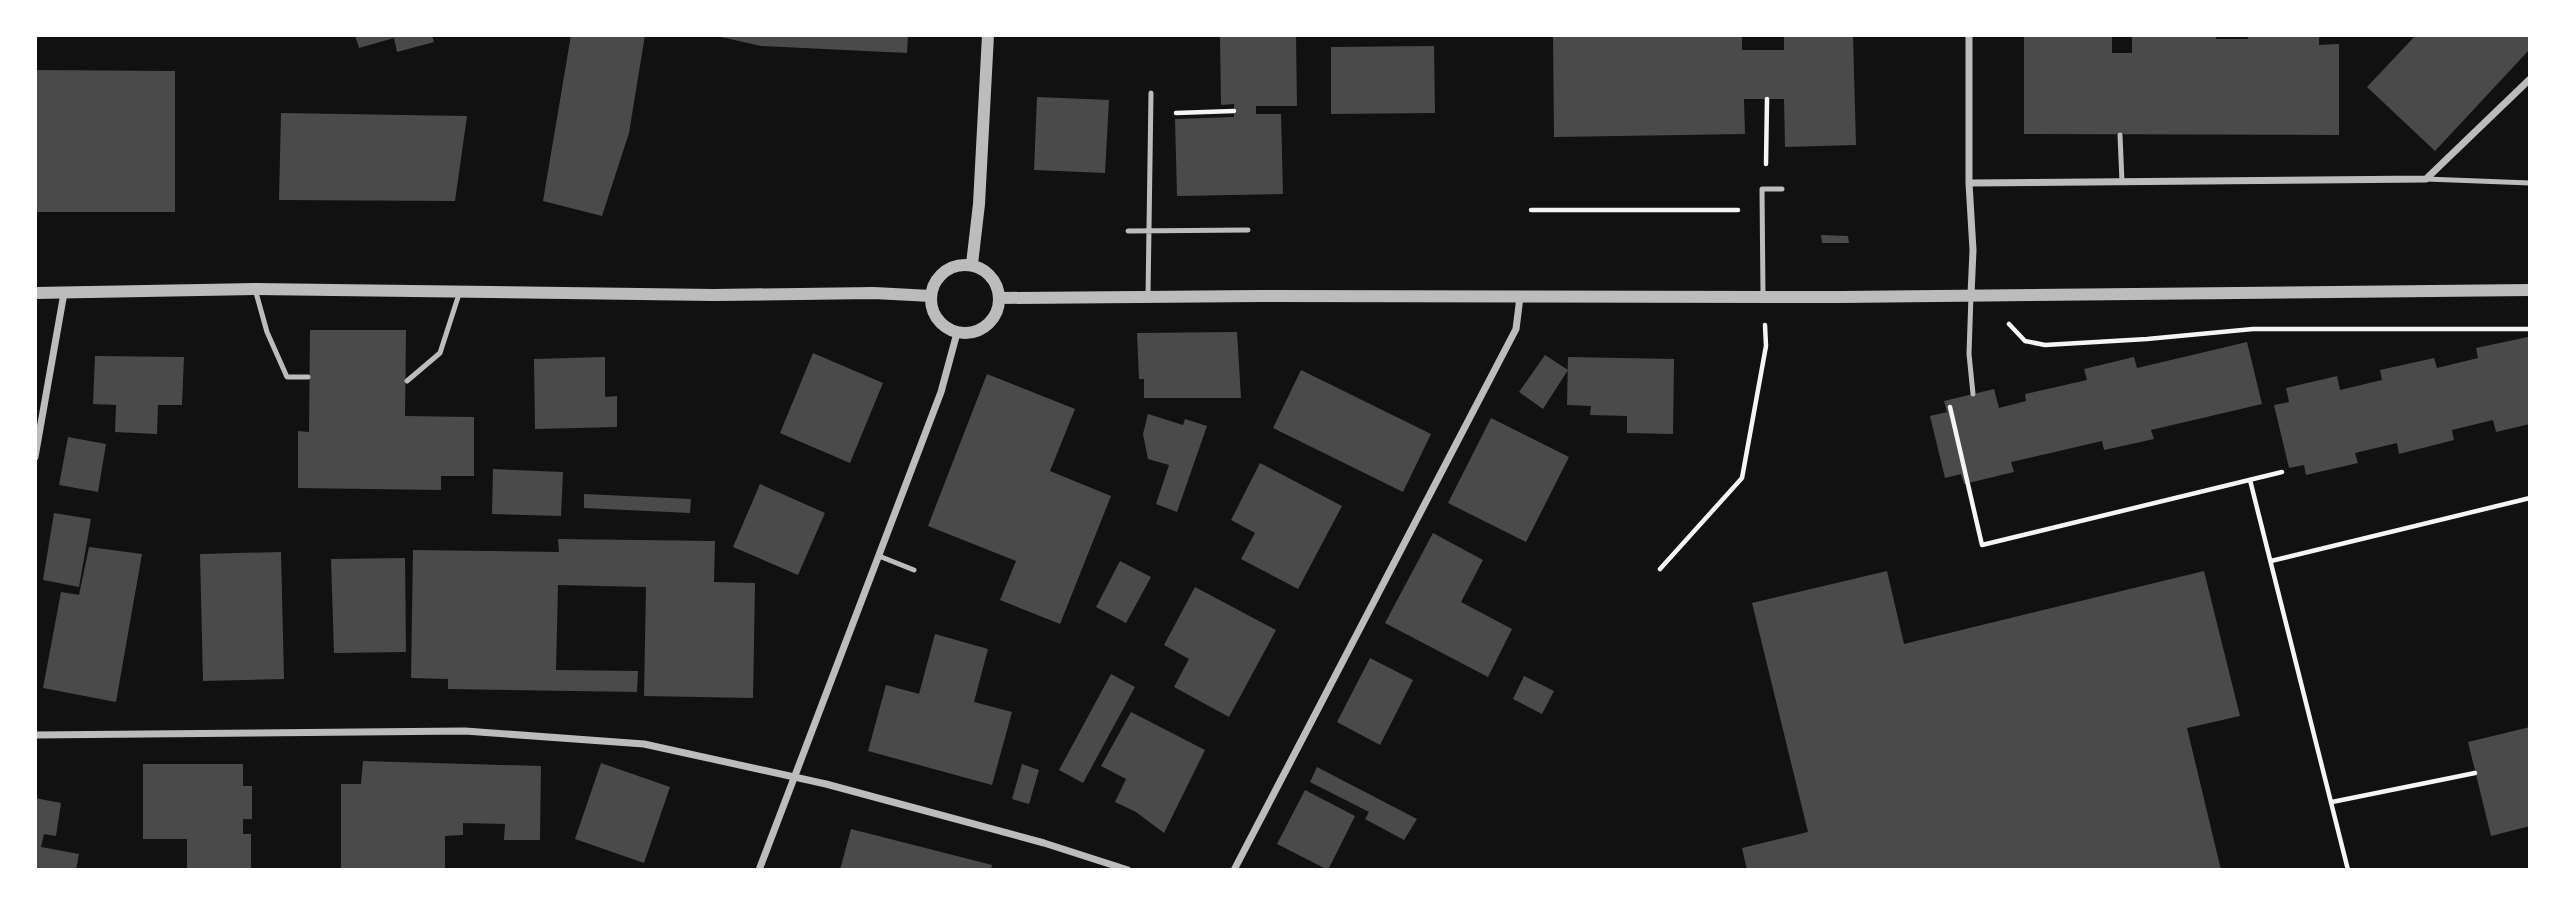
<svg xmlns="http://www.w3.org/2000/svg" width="2565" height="905" font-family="'Golos Text',sans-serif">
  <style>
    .building { fill: #4a4a4a }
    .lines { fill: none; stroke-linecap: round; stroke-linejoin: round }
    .path { stroke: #f5f5f5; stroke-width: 4.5 }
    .service { stroke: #bcbcbc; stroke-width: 5 }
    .minor { stroke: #bcbcbc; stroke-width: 7 }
    .tertiary { stroke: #bcbcbc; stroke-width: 12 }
  </style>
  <rect width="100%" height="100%" fill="#111"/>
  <path class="building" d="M355,35H432L434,42L397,52L394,38L359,48Z
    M571,35H645L629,133L602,216L543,201Z
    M712,35H908L907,53L761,46Z
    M1220,35H1296L1297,106H1256V114H1281L1283,194L1177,196L1175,119L1234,117V104L1221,105Z
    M1553,35H1742V50H1784V35H1853L1856,145L1785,147L1784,99H1744L1745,134L1554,137Z
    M2024,35H2112V53H2132V35H2216V39H2248V35H2319V45L2339,44V135L2024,134Z
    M2416,35H2530V49L2435,151L2367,87Z
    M1434,46L1435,113L1331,114V47Z
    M35,70L175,71V212H35Z
    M1037,97L1109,100L1105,173L1034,170Z
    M281,113L467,116L455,201L279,200Z
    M1821,235L1848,236L1849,243H1822Z
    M310,330H406L405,416L474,417V476H441V490L298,488V431L309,432Z
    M1237,332L1241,398H1144V379H1139L1137,333Z
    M2528,337L2530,345V424L2496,432L2493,420L2452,430L2454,440L2399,454L2397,443L2355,453L2358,463L2306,475L2304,465L2289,468L2274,405L2289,402L2286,388L2337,376L2340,390L2382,380L2380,370L2434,358L2437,368L2478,358L2476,348Z
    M2247,342L2262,404L2151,430L2154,439L2104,450L2102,441L2011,462L2014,472L1964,484L1961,474L1945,478L1930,416L1947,412L1944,401L1994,389L1999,408L2026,401L2025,394L2087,380L2084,369L2134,357L2137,368Z
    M813,353L883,383L850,463L780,433Z
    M1545,355L1568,370L1543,409L1519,392Z
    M95,356L184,357L182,405H158L157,434L115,432L116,405L93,404Z
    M605,357V397L617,396V427L535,429L534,359Z
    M1568,357L1674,359L1673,434L1627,433V416L1590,415L1591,406L1567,405Z
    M1301,370L1431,434L1403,492L1273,428Z
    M987,374L1075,409L1050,471L1111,496L1060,624L1000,600L1016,561L928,526Z
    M1148,414L1183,425L1185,419L1207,426L1177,512L1156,504L1169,465L1148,459L1143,434Z
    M1491,418L1569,457L1526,542L1448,503Z
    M68,437L106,444L98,492L59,485Z
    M1260,463L1342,506L1298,589L1241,559L1255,533L1231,520Z
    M493,469L563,472L561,516L492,514Z
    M760,484L825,513L798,575L733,547Z
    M584,494L691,499L690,513L584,508Z
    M54,513L91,519L79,587L43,580Z
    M1433,533L1483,560L1461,602L1512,629L1488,677L1385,623Z
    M558,539L715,541L714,582L755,583L753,698L644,696L646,587L558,585L556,670L638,671L637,692L448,689V679L411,678L413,550L559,552Z
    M89,547L142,554L116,702L43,688L61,592L79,595Z
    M281,552L284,679L203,681L200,554Z
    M405,558L406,652L334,653L331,559Z
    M1120,561L1151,577L1126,623L1096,607Z
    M1887,571L1904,644L2204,571L2240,716L2187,728L2221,870H1747L1742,848L1808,832L1752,603Z
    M1195,587L1276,630L1229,717L1174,687L1189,659L1164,645Z
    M935,634L988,649L974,702L1012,712L992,785L868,751L886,685L919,694Z
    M1370,658L1413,680L1380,745L1337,722Z
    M1111,674L1135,687L1083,783L1059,770Z
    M1524,676L1554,691L1542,714L1513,699Z
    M1131,712L1205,750L1164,833L1136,812L1115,802L1126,779L1101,766Z
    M2530,727V826L2491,836L2468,742Z
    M363,761L541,766L540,840H504L505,824L463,823V835L445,836V870H341V784H361Z
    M601,763L670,787L644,863L575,839Z
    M143,764H243V786H252V819H243V834H251V870H187V839H143Z
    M1022,764L1039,770L1029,804L1012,799Z
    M1317,767L1417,819L1404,840L1365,819L1369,812L1310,782Z
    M1305,790L1355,816L1328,870L1277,844Z
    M35,798L61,803L56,836L44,834L41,847L79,854L76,870H35Z
    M851,829L992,865L991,870H840Z"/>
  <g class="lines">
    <path class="path" d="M1176,113L1234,111
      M1766,164L1767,99
      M1531,210H1738
      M2009,324L2025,341L2045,345L2147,339L2253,329H2530
      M1950,407L1982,545L2282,472
      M2250,480L2348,870
      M2271,561L2530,498
      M1660,569L1742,478L1766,346L1765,325
      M2332,802L2475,773"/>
    <path class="service" d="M2120,135L2122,182
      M2426,179L2530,183
      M1128,231L1248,230
      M255,289L267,332L287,377H308
      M1763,295L1762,189H1782
      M1971,295L1969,354L1973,394
      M1148,296L1151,93
      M407,381L440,353L460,291
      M879,556L914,570"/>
    <path class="minor" d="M1969,35V183L1973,250L1971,295
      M1969,183L2426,179L2530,79
      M35,457L64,293
      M35,735L465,731L644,744L826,784L1044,843L1128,870
      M759,870L941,392L957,333
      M1234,870L1516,329L1520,297"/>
    <path class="tertiary" d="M972,264L979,204L988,35
      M931 299a34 34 0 1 1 68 0a34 34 0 1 1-68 0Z
      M35,293L255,289L714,295L874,293L931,296
      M1000,298L1261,296L1840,297L2530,290"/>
  </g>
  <rect width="2565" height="905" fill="none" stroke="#ffffff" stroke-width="74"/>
</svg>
